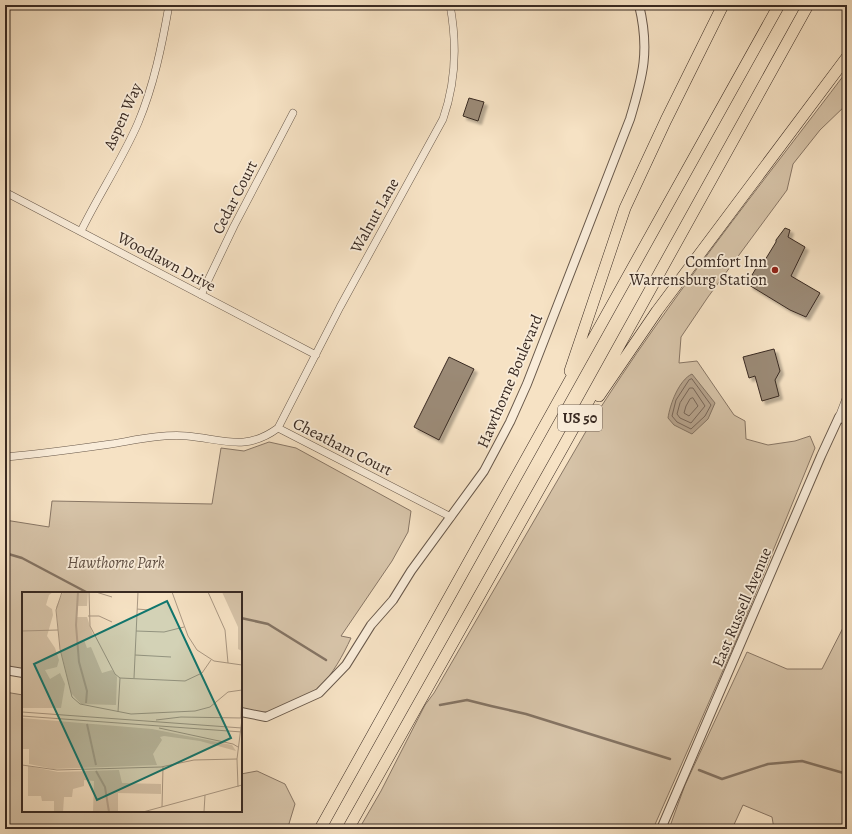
<svg xmlns="http://www.w3.org/2000/svg" width="852" height="834" font-family="Alegreya,serif">
  <style>
    .green { fill: #d6c3a8; stroke: #887665 }
    .water { fill: #b6a38d; stroke: #847362 }
    .lines { fill: none; stroke-linecap: round; stroke-linejoin: round }
    .shore { stroke: #786658; stroke-width: 1 }
    .stream { stroke: #847362; stroke-width: 2.5 }
    .building { fill: #9b8a76; stroke: #392a22; filter: url(#shadow) }
    .minor-casing { stroke: #68584a; stroke-width: 8 }
    .tertiary-casing { stroke: #68584a; stroke-width: 10 }
    .trunk-casing { stroke: #392a22; stroke-width: 12 }
    .minor { stroke: #f9ecd9; stroke-width: 7 }
    .tertiary { stroke: #f9ecd9; stroke-width: 8 }
    .trunk { stroke: #f6e2c4; stroke-width: 11 }
    .poi-dot { fill: #8f2418; stroke: #f9ecd9; stroke-width: 1.5 }
    .labels { text-anchor: middle; stroke-width: 3.5; stroke-linejoin: round; paint-order: stroke }
    .shield { fill: #f9ecd9; stroke: #736459; stroke-width: 1 }
    .shield-label { font-size: 15px; font-weight: bold; fill: #392a22 }
    .street-label { font-size: 16px; fill: #392a22; stroke: #f9ecd9 }
    .poi-label { font-size: 16px; fill: #392a22; stroke: #f9ecd9; text-anchor: end }
    .park-label { font-size: 16px; font-style: italic; fill: #605044; stroke: #f9ecd9 }
    .inset-river { fill: none; stroke: #b6a38d; stroke-width: 2 }
    .inset-road { fill: none; stroke: #aa9883; stroke-width: 1 }
    .view { fill: #0f766e; fill-opacity: 0.15; stroke: #0f766e; stroke-width: 2 }
    .inset-edge { fill: none; stroke: #392a22; stroke-width: 2 }
  </style>
  <defs>
    <filter id="shadow"><feDropShadow dx="3.5" dy="3.5" stdDeviation="1" flood-color="#0004"/></filter>
  </defs>
  <rect width="100%" height="100%" fill="#f6e2c4"/>
  <filter id="stains"><feTurbulence type="fractalNoise" baseFrequency=".005" numOctaves="4"/><feColorMatrix values="0 0 0 0 .2 0 0 0 0 .09 0 0 0 0 .02 0 0 0 .5 -.17"/></filter>
  <radialGradient id="worn" r=".72"><stop offset=".6" stop-color="#630" stop-opacity="0"/><stop offset="1" stop-color="#630" stop-opacity=".3"/></radialGradient>
  <path class="green" d="M847,71V104L820,130L793,164L787,190L708,297L681,337L679,363L697,361L734,415L745,421L746,439L768,445L795,441L810,436L815,448L739,634L653,829H359L381,791L425,705L434,693L592,421C669,299 760,186 847,71Z
    M269,442L296,448L411,511L408,532L392,561L341,636L351,638C343,655 333,674 319,688C299,707 267,714 241,714V593H23V671L5,667V520L49,527L52,501L212,504L221,448L244,451Z
    M847,620V829H774L772,817L743,805L732,829H669L685,785L747,652L787,669H822Z
    M5,692L23,695V811H241V774L257,771L285,784L295,804L288,827L287,829H5Z"/>
  <path class="water" d="M692,374L715,403L708,419L692,434L674,425L668,418C670,404 679,380 692,374Z"/>
  <g class="lines">
    <path class="shore" d="M692,379L711,405L705,416L691,429L677,422L672,416L676,400L689,380Z
      M690,388H693L705,406L691,423L680,418L677,414L680,403Z
      M693,398L698,406L689,416L684,413L686,406L690,399Z"/>
    <path class="stream" d="M5,553L22,558L88,593
      M241,618L268,624L326,660
      M440,705L467,700L491,706L526,714L670,759
      M699,770L722,779L768,764L802,761L847,774"/>
  </g>
  <path class="building" d="M469,98L484,102L478,121L463,116Z
    M785,228L790,230L788,237L805,247L791,276L820,293L806,317L790,310L749,285L755,276L752,275L758,265H762L776,242V240Z
    M774,349L780,371L775,380L779,396L762,401L755,376L749,378L743,357Z
    M449,357L474,369L439,440L414,427Z"/>
  <g class="lines">
    <g class="minor-casing">
      <path id="minor" d="M5,192L316,355
        M81,231C99,194 122,160 138,123C154,85 162,45 169,5
        M201,295L234,226L293,113
        M839,417L847,396
        M278,428L340,307L443,119C456,82 457,43 450,5
        M5,457C41,454 76,449 111,444C136,440 162,434 187,436C222,439 246,452 278,428L451,517"/>
    </g>
    <g class="tertiary-casing">
      <path id="tertiary" d="M5,670L23,673
        M241,712L266,717L319,693L346,665L371,625L393,600L411,571L484,471L510,422L527,384L630,119C643,76 650,50 639,5
        M661,829L821,456L839,417L847,421"/>
    </g>
    <g class="trunk-casing">
      <path id="trunk" d="M570,371L625,208L666,120L723,5
        M599,396L657,311L847,57
        M320,829L779,5
        M348,829L563,447L808,5"/>
    </g>
    <use href="#minor" class="minor"/>
    <use href="#tertiary" class="tertiary"/>
    <use href="#trunk" class="trunk"/>
  </g>
  <circle class="poi-dot" cx="775" cy="270" r="4"/>
  <g class="labels">
    <rect class="shield" x="558" y="405" width="44" height="26" rx="3"/>
    <g class="shield-label">
      <text x="580" y="423">US 50</text>
    </g>
    <g class="street-label">
      <text transform="translate(122 116) rotate(-66)" y="6">Aspen Way</text>
      <text transform="translate(234 197) rotate(-63)" y="6">Cedar Court</text>
      <text transform="translate(374 215) rotate(-61)" y="6">Walnut Lane</text>
      <text transform="translate(167 261) rotate(28)" y="6">Woodlawn Drive</text>
      <text transform="translate(509 381) rotate(-67)" y="6">Hawthorne Boulevard</text>
      <text transform="translate(343 446) rotate(27)" y="6">Cheatham Court</text>
      <text transform="translate(741 607) rotate(-67)" y="6">East Russell Avenue</text>
    </g>
    <g class="poi-label">
      <text x="767" y="267">Comfort Inn<tspan x="767" dy="18">Warrensburg Station</tspan></text>
    </g>
    <g class="park-label">
      <text x="116" y="568">Hawthorne Park</text>
    </g>
  </g>
  <g transform="translate(22 592)">
    <rect width="220" height="220" fill="#f6e2c4"/>
    <path d="M0,0H31L27,3L24,13L30,17L31,23L25,44L33,56L37,68L35,75L23,78L28,87L38,81L43,92L39,116H0ZM41,0H66L65,14H56L55,25H65L71,43L62,48L65,56L69,55L80,81L90,78L95,85L94,113L59,112L49,101L38,55L34,15ZM200,0H220V59L216,57V35ZM0,126L130,137L210,153L214,159L178,149L142,144L138,145L140,148L131,162L135,173L31,177L7,172V157H0ZM6,174L36,180L97,178L100,191L139,192V202L96,201V220H71L72,189L62,188V194L51,197L50,205H42L41,220H32V209H20L19,204H6Z" fill="#d6c3a8"/>
    <path class="inset-river" d="M56,0L54,33L57,70L65,99L64,111M65,132L74,173M74,179L83,195L87,220"/>
    <path class="inset-road" d="M40,0L34,18L38,57L50,105L58,112L109,122L173,119L188,115L206,100L220,98M67,0L68,34L93,82L98,86L96,120M74,0L90,5M150,0L166,44L175,58L192,69L220,73M186,0L203,38L206,71M115,17L127,18M66,24H77L90,30M0,39L36,38M114,39L142,40L162,35M113,63L149,65M98,86L163,89L180,81L189,68M112,86L116,0M0,120L220,136M0,124L220,140M219,126L220,96M134,128L159,125L219,126M137,136L211,152L216,155M0,173L35,178L139,175L172,168L215,167M216,195L215,167L220,127M140,215L141,175M121,220L220,193M182,220L183,203"/>
    <path class="view" d="M145,9L209,146L75,208L12,72Z"/>
    <rect width="220" height="220" class="inset-edge"/>
  </g>
  <rect width="852" height="834" fill="none" stroke="#f6e2c4" stroke-width="20"/>
  <rect x="6" y="6" width="840" height="822" fill="none" stroke="#392a22" stroke-width="2"/>
  <rect x="10" y="10" width="832" height="814" fill="none" stroke="#392a22"/>
  <rect width="100%" height="100%" filter="url(#stains)"/>
  <rect width="100%" height="100%" fill="url(#worn)"/>
</svg>
